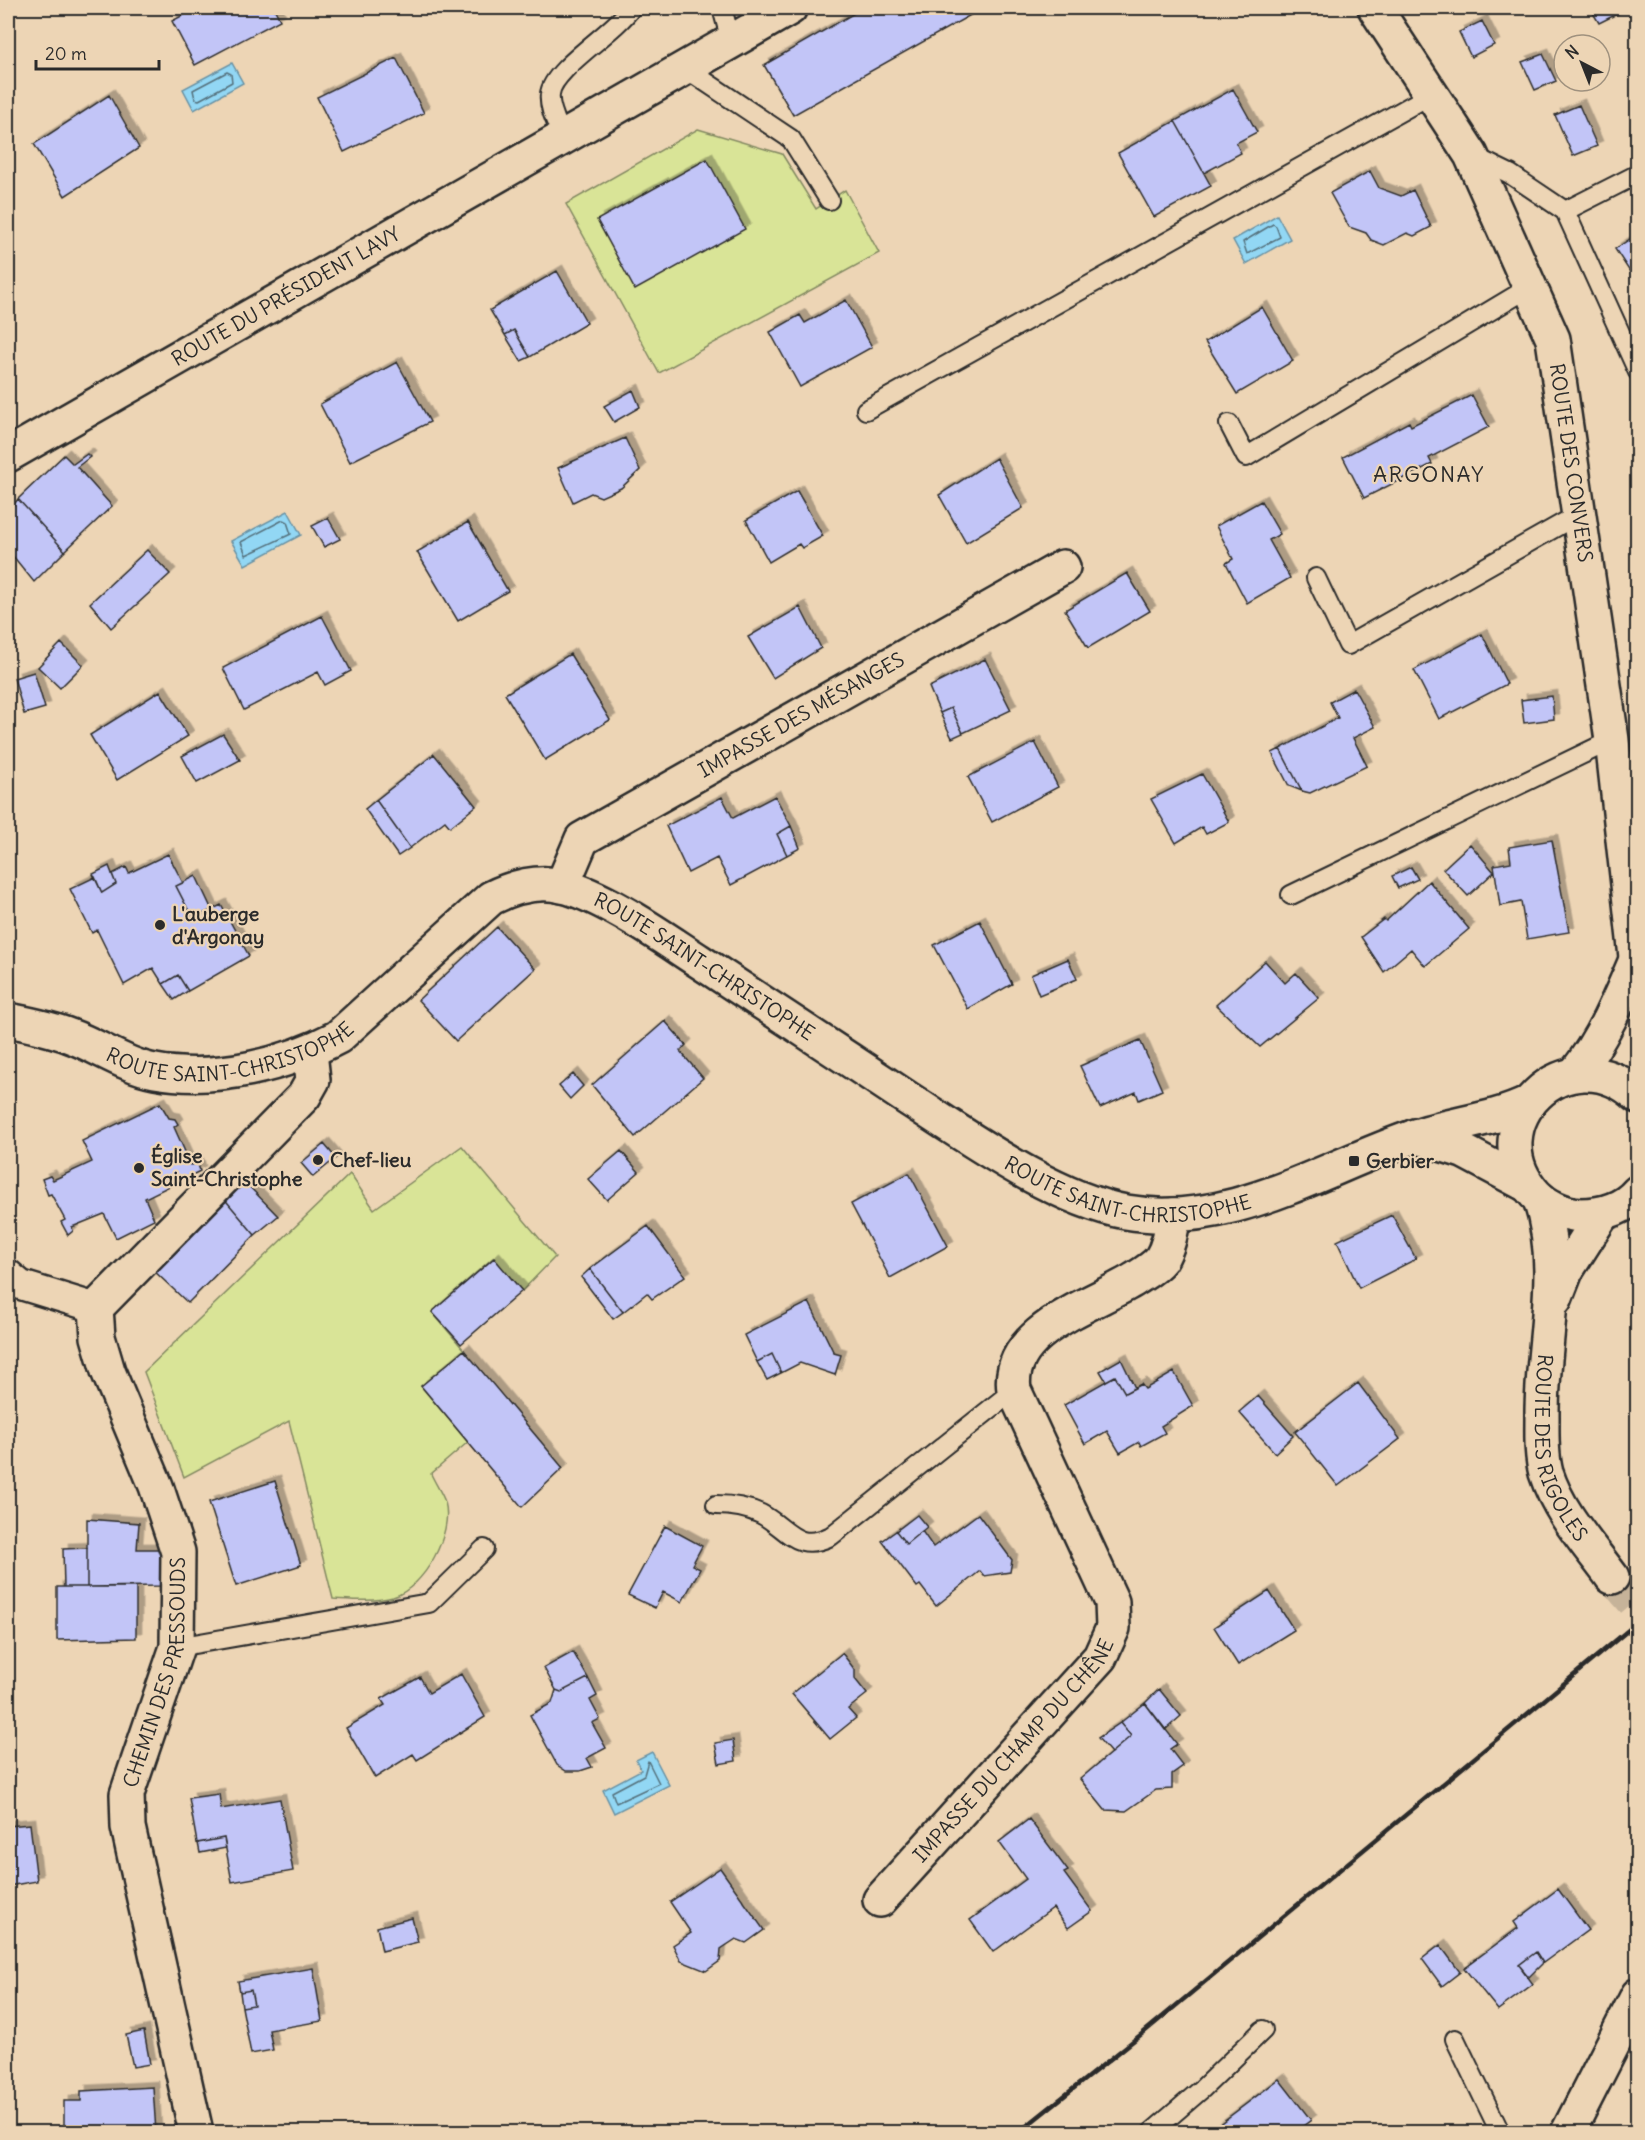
<svg xmlns="http://www.w3.org/2000/svg" width="1645" height="2140" font-family="Delius,sans-serif">
  <style>
    .green { fill: #d9e497; stroke: #828861; stroke-width: 1.5 }
    .water { fill: #92d7f4; stroke: #6992a4; stroke-width: 1.5 }
    .lines { fill: none; stroke-linecap: round; stroke-linejoin: round }
    .shore { stroke: #54707b; stroke-width: 1.5 }
    .building { fill: #c2c5f7; stroke: #2b2b2b; stroke-width: 1.5; filter: url(#shadow) }
    .minor-tunnel { stroke: #c6b399; stroke-width: 33; stroke-dasharray: 33 16; stroke-linecap: butt }
    .service-casing { stroke: #2b2b2b; stroke-width: 22 }
    .pedestrian-casing { stroke: #2b2b2b; stroke-width: 33 }
    .minor-casing { stroke: #2b2b2b; stroke-width: 38 }
    .tertiary-casing { stroke: #2b2b2b; stroke-width: 38 }
    .service { stroke: #edd5b5; stroke-width: 18 }
    .pedestrian { stroke: #edd5b5; stroke-width: 28 }
    .minor { stroke: #edd5b5; stroke-width: 33 }
    .tertiary { stroke: #edd5b5; stroke-width: 33 }
    .rail { stroke: #2b2b2b; stroke-width: 4.5 }
    .poi-dot { fill: #2b2b2b; stroke: #edd5b5; stroke-width: 2 }
    .labels { text-anchor: middle; stroke-width: 4.5; stroke-linejoin: round; paint-order: stroke }
    .street-label { font-size: 20px; fill: #2b2b2b; stroke: #edd5b5 }
    .poi-label { font-size: 20px; font-weight: bold; fill: #2b2b2b; stroke: #edd5b5; text-anchor: start }
    .quarter-label { font-size: 22px; letter-spacing: 1.5px; fill: #2b2b2b; stroke: #edd5b5 }
  </style>
  <defs>
    <filter id="shadow"><feDropShadow dx="5.5" dy="-5.5" stdDeviation="0" flood-color="#0004"/></filter>
  </defs>
  <rect width="100%" height="100%" fill="#edd5b5"/>
  <filter id="ink" filterUnits="userSpaceOnUse"><feTurbulence type="fractalNoise" baseFrequency=".0167" numOctaves="2"/><feDisplacementMap in="SourceGraphic" scale="12" xChannelSelector="R" yChannelSelector="G"/><feConvolveMatrix kernelMatrix="1 2 1 2 8 2 1 2 1" color-interpolation-filters="sRGB"/></filter>
  <g filter="url(#ink)">
    <path class="green" d="M698,129L782,154L816,209L845,190L879,253L659,373L566,204Z
      M462,1146L555,1257L522,1291L493,1258L432,1312L464,1350L421,1386L468,1442L431,1474C435,1483 442,1493 445,1502C454,1533 424,1588 393,1597C374,1602 353,1600 333,1599L289,1421L184,1477L144,1372L350,1174L374,1209Z"/>
    <path class="water" d="M232,63L243,83L194,110L183,89Z
      M1277,215L1290,239L1246,264L1233,240Z
      M288,511L301,535L245,565L231,541Z
      M652,1752L669,1785L614,1813L603,1790L641,1770L636,1760Z"/>
    <g class="lines">
      <path class="shore" d="M227,72L231,74L232,82L199,100L195,99L193,90Z
        M1273,224L1276,226L1280,237L1247,254L1243,242Z
        M283,520L287,522L291,534L246,555L241,542Z
        M648,1761L659,1783L616,1803L612,1792L644,1775Z"/>
    </g>
    <path class="building" d="M197,8H274L280,20L195,65L172,21Z
      M863,8H983L793,115L764,65Z
      M1590,8H1629L1599,23Z
      M1482,21L1494,45L1471,57L1459,32Z
      M1543,54L1556,81L1535,90L1522,62Z
      M396,58L424,113L344,152L317,97Z
      M1233,89L1257,132L1236,143L1241,153L1204,173L1175,121Z
      M109,95L139,148L65,196L34,144Z
      M1579,105L1597,146L1573,156L1555,115Z
      M1175,121L1211,186L1154,217L1118,153Z
      M707,159L745,229L635,290L597,220Z
      M1370,171L1379,188L1401,196L1413,190L1431,227L1414,236L1407,233L1384,245L1371,240L1366,233L1349,227L1330,193Z
      M1630,239L1638,250V271L1632,275L1615,249Z
      M557,271L587,323L530,357L514,330L505,335L490,310Z
      M846,300L872,347L800,387L770,332L800,315L805,323Z
      M1262,307L1293,361L1237,394L1205,342Z
      M514,330L530,357L521,361L505,335Z
      M397,362L430,422L350,462L320,404Z
      M633,390L640,407L614,422L604,406Z
      M1472,395L1489,427L1429,458L1432,464L1364,498L1343,457L1409,422L1411,426Z
      M625,438L640,470L621,488L601,497L591,493L573,502L558,468Z
      M87,454L90,457L77,467L112,506L65,551L18,499L64,455L73,464Z
      M996,458L1023,508L966,543L939,495Z
      M797,491L823,536L802,548L799,544L769,562L746,520Z
      M18,499L65,551L34,582L8,550V512Z
      M1261,501L1280,534L1269,540L1290,578L1247,603L1226,563L1233,559L1216,526Z
      M328,518L340,539L324,547L312,526Z
      M468,522L508,591L458,621L417,552Z
      M147,550L170,574L111,628L90,603Z
      M1127,573L1150,611L1088,648L1065,610Z
      M800,607L821,648L773,678L748,637Z
      M322,616L351,671L325,685L318,672L244,710L223,668Z
      M1482,634L1507,684L1439,719L1414,670Z
      M61,643L83,665L60,688L38,667Z
      M570,654L610,720L545,760L505,694Z
      M985,659L1011,710L963,733L951,708L940,713L929,687Z
      M34,672L45,708L24,714L14,678Z
      M1354,689L1375,727L1353,738L1367,766L1310,793L1302,791L1280,749L1338,718L1330,702Z
      M160,691L188,736L117,780L90,735Z
      M1552,696L1554,719L1524,723L1521,700Z
      M951,708L963,733L952,738L940,713Z
      M223,734L240,760L197,783L182,756Z
      M1035,742L1058,787L992,822L968,777Z
      M1280,749L1302,791L1289,786L1272,753Z
      M434,754L476,806L450,827L445,821L410,848L376,800Z
      M1202,774L1229,822L1206,834L1202,827L1176,843L1151,799Z
      M775,796L791,826L777,834L787,855L731,885L717,858L688,873L666,826L722,797L733,818Z
      M376,800L410,848L398,856L365,809Z
      M791,826L800,848L787,855L777,834Z
      M1552,840L1569,932L1527,939L1521,902L1500,906L1494,865L1511,862L1509,847Z
      M1470,844L1494,872L1468,896L1443,869Z
      M168,854L183,883L176,886L193,919L221,905L249,956L188,991L178,975L163,984L153,968L124,985L97,930L92,933L70,889L95,877L102,893L116,884L112,874L126,867L129,873Z
      M109,866L116,884L102,893L93,874Z
      M1411,867L1418,879L1398,888L1392,876Z
      M196,876L212,910L193,919L176,886Z
      M1429,881L1469,929L1425,966L1411,949L1384,972L1361,937L1384,919L1386,921Z
      M980,921L1012,984L968,1009L934,945Z
      M497,927L535,969L456,1041L418,1000Z
      M1068,959L1077,979L1039,995L1031,975Z
      M1265,961L1285,983L1296,973L1319,998L1260,1047L1216,1005Z
      M178,975L188,991L174,1000L163,984Z
      M665,1021L686,1045L680,1051L703,1078L635,1137L592,1085Z
      M1140,1040L1162,1090L1139,1100L1136,1092L1100,1108L1080,1066Z
      M573,1074L583,1086L570,1099L559,1086Z
      M160,1103L169,1118L175,1119L178,1124L174,1127L191,1165L198,1164L200,1171L145,1198L154,1219L116,1238L104,1214L72,1227L73,1231L68,1235L61,1222L65,1220L51,1194L48,1195L42,1179L50,1176L53,1180L92,1162L82,1141Z
      M324,1144L336,1158L313,1177L301,1163Z
      M621,1151L639,1172L607,1200L588,1179Z
      M909,1173L948,1246L890,1278L851,1204Z
      M240,1177L278,1216L255,1235L222,1196Z
      M222,1196L255,1235L188,1303L151,1268Z
      M1392,1215L1416,1259L1359,1288L1337,1241Z
      M648,1226L685,1276L652,1299L647,1293L623,1312L590,1269Z
      M494,1258L522,1291L461,1344L432,1312Z
      M590,1269L623,1312L613,1319L581,1277Z
      M809,1302L834,1353L841,1355L835,1375L800,1363L781,1373L772,1354L757,1362L744,1335Z
      M464,1350L563,1468L522,1507L421,1386Z
      M772,1354L781,1373L767,1380L757,1362Z
      M1121,1359L1135,1388L1125,1393L1115,1376L1106,1381L1100,1371Z
      M1174,1372L1193,1406L1161,1426L1165,1433L1141,1446L1139,1442L1120,1453L1107,1431L1085,1444L1064,1405L1115,1376L1125,1393L1141,1384L1145,1389Z
      M1358,1383L1400,1439L1338,1486L1295,1432Z
      M1258,1396L1293,1436L1275,1453L1239,1412Z
      M275,1481L301,1565L236,1586L209,1502Z
      M978,1514L1012,1560L1010,1572L984,1576L980,1571L936,1606L920,1585L917,1587L882,1541L896,1531L906,1544L922,1531L933,1547Z
      M917,1515L927,1527L906,1544L896,1531Z
      M87,1519L139,1523L137,1549H160V1586L87,1587Z
      M665,1526L702,1546L692,1565L700,1569L682,1602L663,1592L655,1608L628,1595Z
      M87,1548V1587H64L63,1549Z
      M57,1587H136V1638L57,1640Z
      M1269,1591L1294,1630L1238,1665L1214,1627Z
      M573,1652L588,1678L561,1692L556,1690L544,1668Z
      M842,1653L855,1670V1679L867,1694L848,1709L856,1718L830,1739L792,1694Z
      M461,1674L485,1717L417,1760L413,1754L375,1778L346,1728L385,1705L381,1699L420,1677L429,1693Z
      M588,1678L597,1696L590,1700L600,1719L592,1723L606,1748L587,1758L592,1767L580,1771H566L557,1765L530,1715L552,1703L556,1690L561,1692Z
      M1159,1689L1181,1716L1165,1730L1145,1703Z
      M1145,1703L1177,1744L1170,1749L1183,1766L1172,1774V1789L1156,1790L1126,1811L1105,1810L1080,1779L1131,1736L1120,1723Z
      M1120,1723L1131,1736L1111,1753L1098,1738Z
      M733,1740L736,1761L719,1764L715,1743Z
      M219,1794L221,1809L280,1799L293,1871L232,1882L224,1838L197,1843L189,1798Z
      M1029,1819L1068,1871L1064,1873L1092,1911L1068,1928L1053,1908L993,1952L970,1920L1026,1879L999,1842Z
      M30,1824L37,1881L8,1886V1826Z
      M224,1838L226,1848L200,1853L198,1843Z
      M720,1868L764,1930L746,1943L736,1939L721,1949L720,1961L706,1971L681,1961L673,1945L691,1933L670,1902Z
      M1558,1889L1588,1930L1543,1963L1536,1952L1519,1965L1533,1984L1498,2010L1464,1968L1518,1928L1514,1922Z
      M412,1918L418,1942L382,1951L377,1927Z
      M1440,1945L1460,1972L1442,1986L1422,1959Z
      M1536,1952L1543,1963L1529,1977L1519,1965Z
      M313,1968L322,2021L269,2030L273,2050L251,2054L242,2007L254,2005L251,1990L240,1992L238,1981Z
      M251,1990L254,2005L242,2007L240,1992Z
      M144,2031L150,2064L133,2067L126,2035Z
      M1279,2079L1311,2120L1295,2132H1209Z
      M153,2087L156,2132H64V2101H81V2091Z"/>
    <g class="lines">
      <path class="minor-tunnel" d="M1612,1577L1638,1607"/>
      <g class="service-casing">
        <path id="service" d="M722,8L731,41
          M685,68L791,139L829,200
          M563,138C558,125 548,108 550,94C552,69 614,33 631,8
          M1473,156L1510,174L1565,211L1638,174
          M1565,211L1638,372
          M866,410L1432,94
          M1229,424L1246,457L1530,287
          M1316,578L1348,645L1579,514
          M1291,895L1612,740
          M716,1505C733,1505 746,1507 761,1514C789,1529 796,1553 831,1536L1014,1390
          M177,1647L429,1603L484,1549
          M1455,2039L1500,2132
          M1152,2132L1202,2089L1263,2030"/>
      </g>
      <g class="pedestrian-casing">
        <path id="pedestrian" d="M8,1274L21,1285L96,1308"/>
      </g>
      <g class="minor-casing">
        <g id="minor">
          <path id="s1" d="M1375,8L1471,155L1553,339L1612,740L1638,975"/>
          <path id="s2" d="M562,886L582,839L1063,567"/>
          <path id="s3" d="M8,1020C28,1024 50,1028 70,1036C98,1046 126,1066 155,1071C216,1082 285,1065 338,1037L491,898C513,887 538,880 563,886C606,897 662,937 699,961C769,1007 838,1052 907,1098C969,1138 1054,1199 1126,1212C1229,1230 1320,1169 1413,1137C1452,1123 1492,1121 1529,1103"/>
          <path d="M1575,1074C1602,1040 1619,1000 1636,960"/>
          <path d="M1638,1096C1568,1031 1473,1124 1535,1194C1546,1206 1564,1214 1580,1215C1602,1215 1623,1210 1638,1192"/>
          <path d="M1415,1136L1463,1151L1527,1185"/>
          <path id="s4" d="M1540,1199C1564,1271 1541,1344 1542,1418C1542,1435 1541,1455 1546,1473C1559,1513 1588,1544 1612,1577"/>
          <path d="M1555,1299L1566,1271L1603,1213"/>
          <path id="s5" d="M880,1900L1100,1657L1113,1628L1112,1602L1014,1390C1005,1330 1094,1305 1135,1279C1143,1274 1155,1267 1161,1259C1169,1246 1171,1231 1174,1215"/>
          <path id="s6" d="M196,2132L128,1827L127,1794L177,1647L178,1552L156,1486L108,1371L98,1337L96,1308L304,1096L313,1080L310,1052"/>
          <path d="M1568,2132L1638,1995"/>
        </g>
      </g>
      <g class="tertiary-casing">
        <g id="tertiary">
          <path id="s7" d="M8,455L790,8"/>
        </g>
      </g>
      <use href="#service" class="service"/>
      <use href="#pedestrian" class="pedestrian"/>
      <use href="#minor" class="minor"/>
      <use href="#tertiary" class="tertiary"/>
      <path class="rail" d="M1019,2132L1143,2033L1638,1622"/>
    </g>
  </g>
  <g class="poi-dot">
    <circle cx="160" cy="925" r="6"/>
    <circle cx="318" cy="1160" r="6"/>
    <rect x="1348" y="1155" width="12" height="12" rx="3"/>
    <circle cx="139" cy="1168" r="6"/>
  </g>
  <g class="labels">
    <g class="street-label">
      <text dy="7" stroke="none"><textPath href="#s7" startOffset="320">ROUTE DU PRÉSIDENT LAVY</textPath></text>
      <text dy="7" stroke="none"><textPath href="#s1" startOffset="502">ROUTE DES CONVERS</textPath></text>
      <text dy="7" stroke="none"><textPath href="#s2" startOffset="303">IMPASSE DES MÉSANGES</textPath></text>
      <text dy="7" stroke="none"><textPath href="#s3" startOffset="790">ROUTE SAINT-CHRISTOPHE</textPath></text>
      <text dy="7" stroke="none"><textPath href="#s3" startOffset="234">ROUTE SAINT-CHRISTOPHE</textPath></text>
      <text dy="7" stroke="none"><textPath href="#s3" startOffset="1278">ROUTE SAINT-CHRISTOPHE</textPath></text>
      <text dy="7" stroke="none"><textPath href="#s4" startOffset="254">ROUTE DES RIGOLES</textPath></text>
      <text dy="7" stroke="none"><textPath href="#s6" startOffset="472">CHEMIN DES PRESSOUDS</textPath></text>
      <text dy="7" stroke="none"><textPath href="#s5" startOffset="201">IMPASSE DU CHAMP DU CHÊNE</textPath></text>
    </g>
    <g class="poi-label">
      <text x="172" y="921">L'auberge<tspan x="172" dy="23">d'Argonay</tspan></text>
      <text x="151" y="1163">Église<tspan x="151" dy="23">Saint-Christophe</tspan></text>
      <text x="330" y="1167">Chef-lieu</text>
      <text x="1366" y="1168">Gerbier</text>
    </g>
    <g class="quarter-label">
      <text x="1429" y="482">ARGONAY</text>
    </g>
  </g>
  <rect width="1645" height="2140" fill="none" stroke="#edd5b5" stroke-width="30"/>
  <rect x="15" y="15" width="1615" height="2110" fill="none" stroke="#2b2b2b" stroke-width="2" filter="url(#ink)"/>
  <g transform="translate(1582 63) rotate(318)"><circle r="28" fill="#edd5b5" stroke="#9f917e" stroke-width="1.5"/>
  <path d="M0-4.5L10 22L0 15L-10 22Z" fill="#2b2b2b"/>
  <text y="-9" font-size="16" font-weight="bold" text-anchor="middle" fill="#2b2b2b">N</text>
  </g>
  <path d="M36 60v9h123v-9" fill="none" stroke="#2b2b2b" stroke-width="3"/>
  <text x="45" y="60" font-size="18" fill="#2b2b2b" stroke="#edd5b5" stroke-width="4.5" paint-order="stroke">20 m</text>
</svg>
